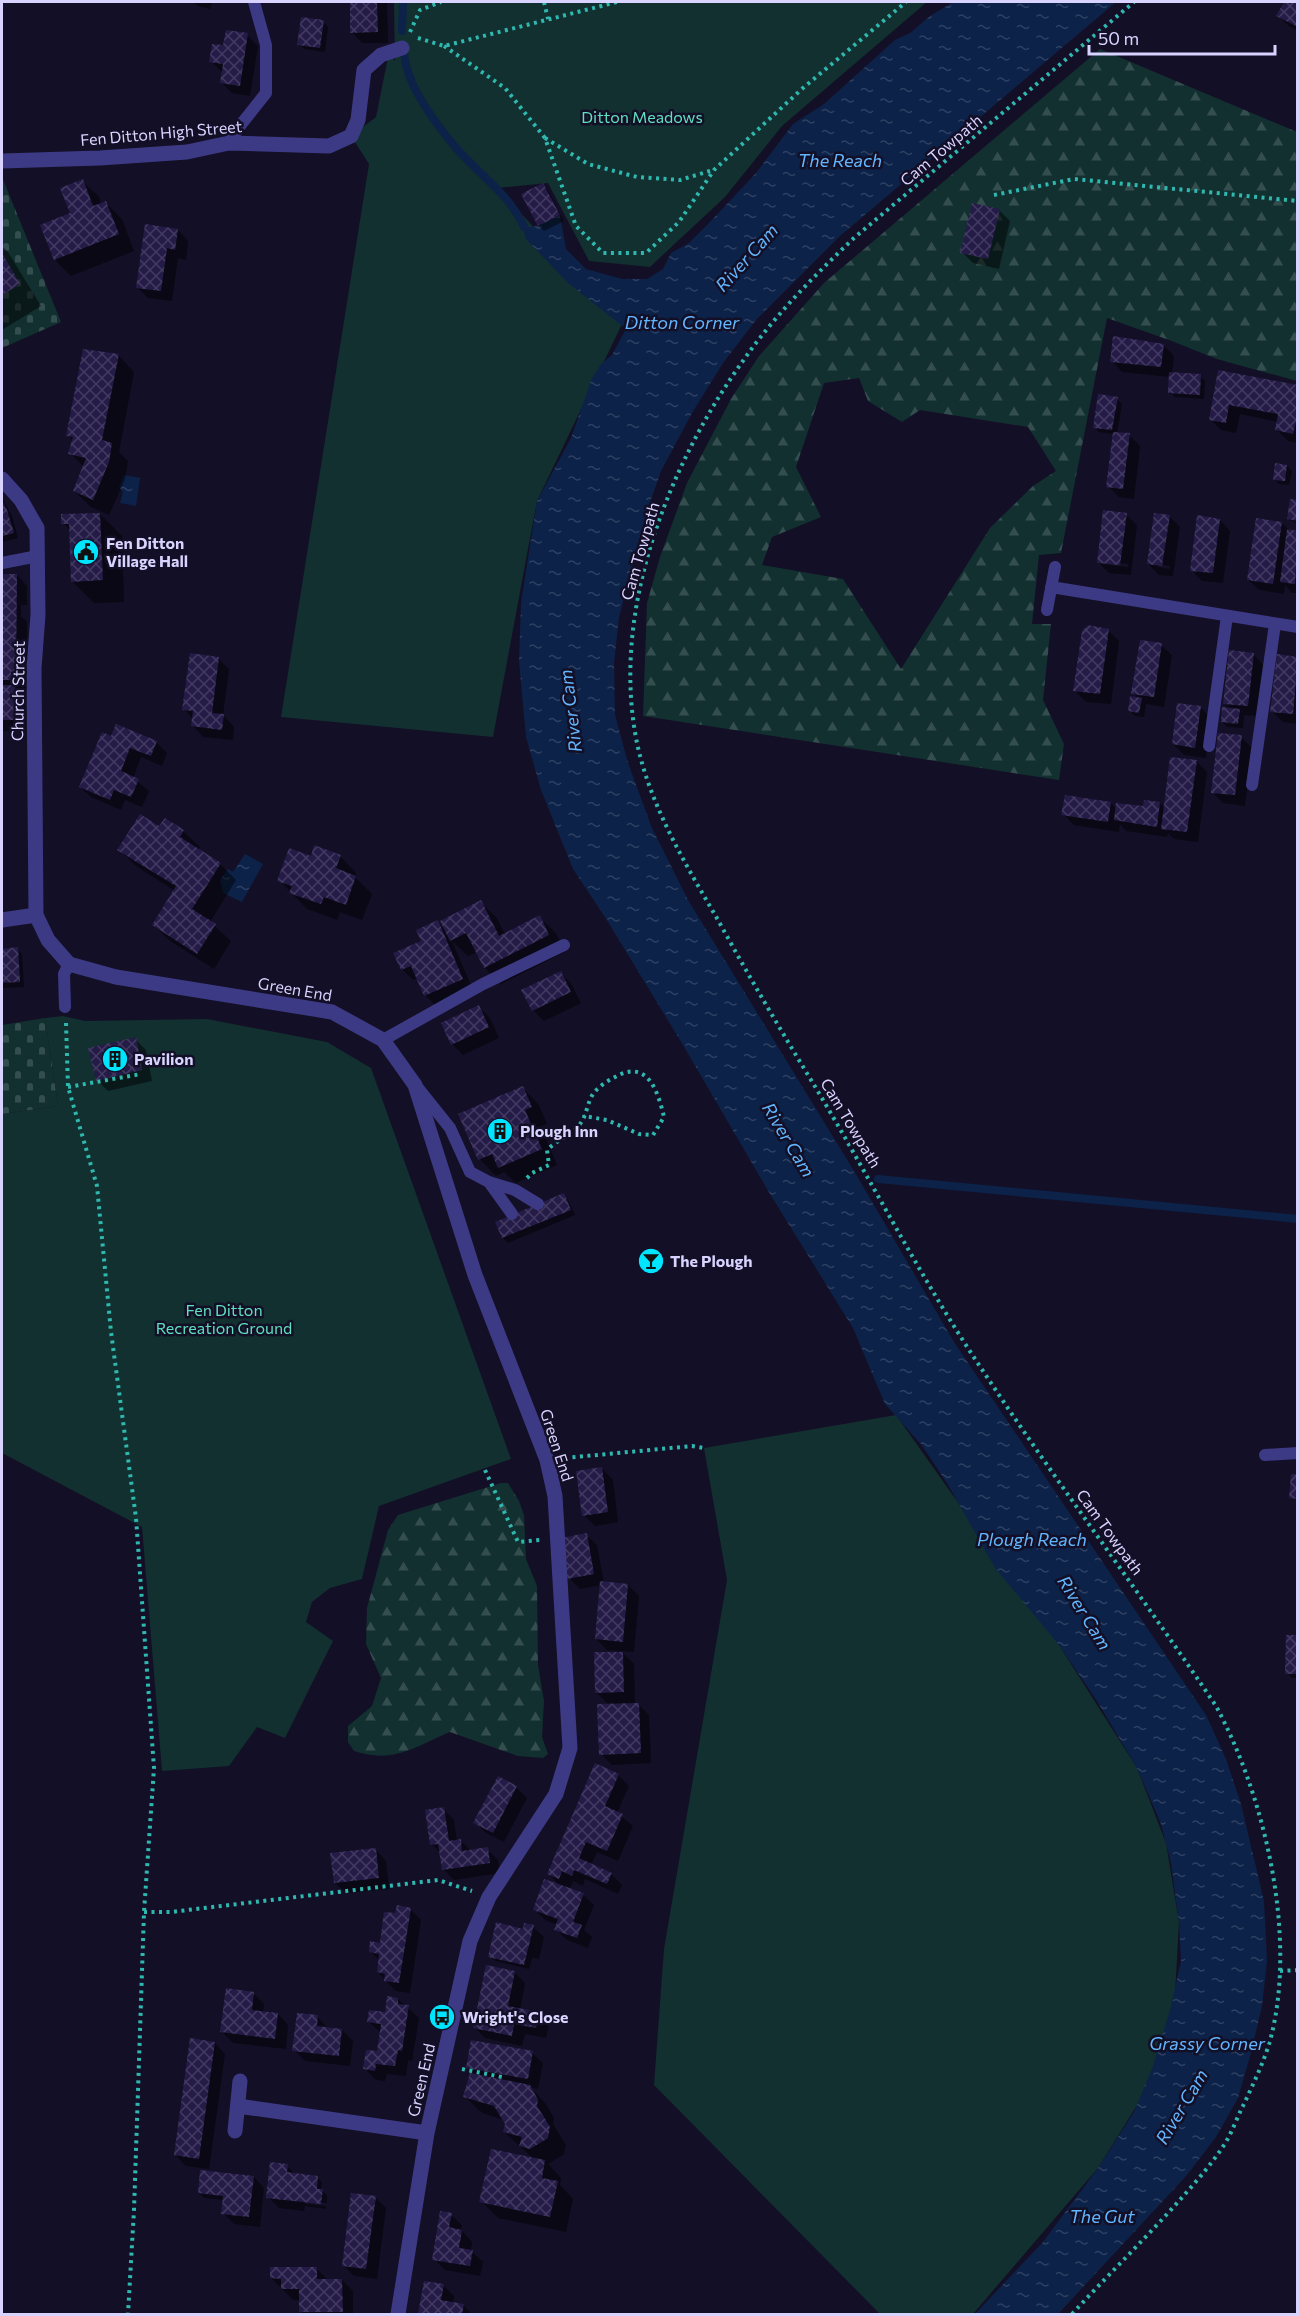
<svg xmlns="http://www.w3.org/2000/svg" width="1299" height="2316" font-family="Commissioner,sans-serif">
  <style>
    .green { fill: #12302f }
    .forest { fill: url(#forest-firs); fill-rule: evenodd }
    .cemetery { fill: url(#cemetery-stones) }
    .water { fill: url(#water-ripples) }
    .shadow { fill: #0007; fill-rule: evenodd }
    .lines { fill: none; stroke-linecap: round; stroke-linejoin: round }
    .stream { stroke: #0c2248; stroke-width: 8 }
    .building { fill: url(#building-cross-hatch) }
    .path { stroke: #2fb8b0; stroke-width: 4; stroke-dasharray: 3 4.5; stroke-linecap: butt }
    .service { stroke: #3d3a85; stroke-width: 12 }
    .minor { stroke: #3d3a85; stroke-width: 15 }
    .labels { text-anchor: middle; stroke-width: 5; stroke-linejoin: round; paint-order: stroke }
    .park-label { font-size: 16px; fill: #5fe0c0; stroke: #130f26 }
    .street-label { font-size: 16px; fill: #d9d4ff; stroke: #130f26 }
    .poi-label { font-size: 16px; font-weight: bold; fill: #d9d4ff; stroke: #130f26; text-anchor: start }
    .water-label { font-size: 18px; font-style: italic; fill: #62b6ff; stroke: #130f26 }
  </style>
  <defs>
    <pattern id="forest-firs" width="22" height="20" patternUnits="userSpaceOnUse" patternTransform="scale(1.5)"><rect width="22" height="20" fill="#12302f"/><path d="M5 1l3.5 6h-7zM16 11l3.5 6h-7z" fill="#344d4e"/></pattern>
    <pattern id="cemetery-stones" width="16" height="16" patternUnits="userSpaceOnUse" patternTransform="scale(1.5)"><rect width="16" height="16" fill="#12302f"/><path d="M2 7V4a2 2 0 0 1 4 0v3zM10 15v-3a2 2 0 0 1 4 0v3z" fill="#344d4e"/></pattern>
    <pattern id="water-ripples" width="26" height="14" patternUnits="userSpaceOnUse" patternTransform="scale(1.5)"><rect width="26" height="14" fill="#0c2248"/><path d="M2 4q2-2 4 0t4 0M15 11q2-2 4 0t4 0" fill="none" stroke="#2f4163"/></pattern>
    <pattern id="building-cross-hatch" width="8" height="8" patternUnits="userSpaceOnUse" patternTransform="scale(1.5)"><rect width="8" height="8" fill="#241b47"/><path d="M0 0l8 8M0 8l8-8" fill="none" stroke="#433b63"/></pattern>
  </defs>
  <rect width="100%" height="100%" fill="#130f26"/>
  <path class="green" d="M394,2H927L782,126L725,197L650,267L589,261L548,183L498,188L622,324L537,501L493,737L281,717L369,164L351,136L376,117L389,52L395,61Z
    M63,1016L85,1021L207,1019L327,1042L371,1068L511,1459L379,1506L362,1579L330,1588L312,1602L306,1622L333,1641L285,1738L257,1727L229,1766L162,1771L142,1527L2,1453V1114L58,1106L45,1018Z
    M896,1415L1059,1645L1137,1768L1166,1843L1179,1922L1172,2049L1098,2168L973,2314H880L654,2085L664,1949L727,1580L704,1448Z"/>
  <path class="forest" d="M1100,49L1297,132V381L1217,359L1169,340L1107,318L1061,553L1039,555L1032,624H1051L1043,700L1064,744L1059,780L643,716L647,603L660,557L687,483L731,399L759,356L824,283ZM859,378L868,401L902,422L920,410L1028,427L1056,471L1033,486L990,528L901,669L843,579L762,565L772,537L821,517L796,467L824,383Z
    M501,1483H508L519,1501L524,1515L526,1559L537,1586L538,1665L544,1701L542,1737L548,1754L543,1758L518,1756L450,1732C414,1747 394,1764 354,1751L348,1742V1726L372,1706L381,1678L366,1644L367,1608L388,1530L398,1515Z"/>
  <path class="cemetery" d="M2,177L61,322L2,348Z
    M45,1018L58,1106L2,1114V1025Z"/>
  <path class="water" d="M953,2H1116L840,236L756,320L723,363L692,413L661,471L647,511L619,617L614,663L615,715L628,763L652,828L688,900L854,1171L954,1342L1206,1715L1226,1759L1241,1804L1264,1901L1267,1961L1262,2006L1251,2053L1238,2098L1216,2137L1187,2175L1058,2314H975L1043,2242L1098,2168L1134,2112L1153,2066L1170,2010L1181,1961L1179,1922L1171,1863L1161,1824L1137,1768L1097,1701L1059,1645L995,1568L947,1483L921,1444L885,1404L853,1328L770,1194L683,1045L605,917L573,869L541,790L526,737L519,661L521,603L537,501L571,438L592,378L601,364L612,355L626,329L568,283L525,238L524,227L538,226L560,215L566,249L586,269L622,279H647L663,269L671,253L689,243L711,221L756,173L793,124L824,104L895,40L910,33L930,16Z
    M124,475L140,478L136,506L120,503L123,492L119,487Z
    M245,854L263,864L242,902L223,893L220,880L228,869L233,872Z"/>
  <path class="shadow" d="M193,2H212L210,9L198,6Z
    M351,2H387L388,43H362L352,32Z
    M1286,2H1298V31L1289,26L1278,16Z
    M323,22L328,27L325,52L304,49L299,44Z
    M247,35L258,46L250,96L232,93L222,83V72L211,61L225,47Z
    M82,181L99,197L101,204L105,202L122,219L134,251L71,276L55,260Z
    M543,185L548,190L564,221L544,231L539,226Z
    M999,210L1010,221L999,269L973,263L962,252Z
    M178,230L188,241L186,260L178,258L172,301L148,298L137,287Z
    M2,246L8,252L41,306L2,330Z
    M1163,345L1174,356L1172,374L1200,376L1205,381L1204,399L1175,397L1170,392V377L1122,372L1112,361Z
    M118,355L134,372L119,452L128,461L125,479L109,515L91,507L74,491L84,467L70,453L73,441L68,435Z
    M1219,372L1298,387V443L1288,441L1277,430L1278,422L1240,414L1236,433L1221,430L1210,419Z
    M1117,399L1122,404L1117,434L1129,435L1140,446L1134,499L1119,497L1108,486L1114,434L1099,432L1094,427Z
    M1287,466L1292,471L1289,485L1279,484L1274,479Z
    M2,498L12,516L18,538L2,542Z
    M1298,502V524L1289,519Z
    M100,514L122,536L124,602L94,603L72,581L71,531L63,523Z
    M1126,515L1137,525L1131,575L1109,573L1098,562ZM1108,562L1128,564V567L1108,565Z
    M1169,516L1180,527L1173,576L1159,575L1148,564ZM1158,564L1170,566V569L1158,567Z
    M1220,520L1230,531L1223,583L1202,581L1191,570Z
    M1282,523L1290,531L1298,532V593H1292L1285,585L1284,594L1259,590L1248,580Z
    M2,575H17L27,586V605H21V616L27,622V656H21V668L27,674V690H18L25,697L26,730L2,731Z
    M1108,630L1119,641L1111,704L1086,702L1075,691Z
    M1161,645L1172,655L1164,707L1146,704L1144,717L1135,716L1130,711L1139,699L1133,693Z
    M1254,655L1264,666L1258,716L1244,715L1243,728L1227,727L1222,722L1231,710L1224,703Z
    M218,658L229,669L223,715L234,727L233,740L203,737L193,726V719L184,709Z
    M1298,658V724L1283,722L1272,711Z
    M1200,707L1211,718L1206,758L1184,755L1173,744Z
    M1241,737L1252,748L1245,806L1223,803L1213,793Z
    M112,738L156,742L167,753L162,766L141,757L133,778L149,791L142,807L125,800L121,810L91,797L80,787Z
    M1196,761L1207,772L1198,842L1174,839L1168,833L1167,837L1126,831L1120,824L1119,832L1074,825L1063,814L1111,803L1117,809L1144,808L1160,803L1165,809Z
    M160,828L183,831L200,847L198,850L220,864L236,880L210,922L231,941L214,969L170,941L154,925L175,891L136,866L119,850Z
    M340,856L356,873L355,877L372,894L362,920L340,912L337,920L307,909L279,880L311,858Z
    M480,902L497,918L505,935L539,917L556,933L565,952L501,984L485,968L477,952L468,956L452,941L473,990L436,1006L425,995L418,978L413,980L402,969L438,922L445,930Z
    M17,949L22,954L24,987L2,988V950Z
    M560,973L571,983L581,1003L544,1021L533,1010Z
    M479,1007L490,1018L499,1038L463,1055L452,1044Z
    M135,1039L146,1050L152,1081L108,1091L97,1080Z
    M523,1088L539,1105L547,1124L541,1126L557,1165L516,1183L504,1172L496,1176L480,1159L460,1115Z
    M563,1195L568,1200L575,1215L508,1243L503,1238L497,1223Z
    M602,1469L613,1480L618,1522L595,1526L584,1515Z
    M586,1535L597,1545L604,1583L628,1585L639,1596L634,1652L607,1650L596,1639L601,1585L580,1589L569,1578Z
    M1298,1637V1678H1292L1287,1673Z
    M623,1653L634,1664L635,1704H638L649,1715L651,1763L612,1765L601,1754L609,1705L596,1692Z
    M618,1775L629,1786L617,1813L633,1826L618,1861L597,1852L591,1865L611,1874L622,1885L618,1894L585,1879L583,1886L573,1881L569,1890L583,1895L594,1905L584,1930L592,1937L588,1948L567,1940L556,1929L558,1925L545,1920L535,1910L561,1887L549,1874Z
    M498,1778L516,1787L527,1798L504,1842L486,1833L475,1822Z
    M443,1809L454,1820L457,1841L460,1840L471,1851L487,1849L498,1860L500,1873L454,1880L443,1869L441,1854L432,1844Z
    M376,1850L386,1861L389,1889L346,1893L335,1883Z
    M410,1909L421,1920L410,1993L396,1991L385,1980L378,1972L380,1961L371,1952L382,1944L397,1915Z
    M533,1927L544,1937L539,1959L532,1958L529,1969L495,1961L490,1956L524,1930Z
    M514,1972L525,1983L520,2010L538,2013L549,2024L546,2038L525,2034L522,2046L485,2038L475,2028Z
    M253,1993L264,2004L263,2013L278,2014L288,2025L286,2049L233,2043L222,2032Z
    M398,1999L419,2018L412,2061L408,2060L406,2076L387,2074L385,2081L376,2080L365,2069L378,2053L381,2033L369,2022L386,2014Z
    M317,2016L328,2029L342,2030L353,2041L350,2066L305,2061L294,2050Z
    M215,2043L225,2054L209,2169L186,2166L175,2155Z
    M532,2053L543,2063L538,2089L530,2087L546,2104L554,2118L553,2124L566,2145L564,2154L548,2164L561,2178L560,2185L573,2199L566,2232L498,2218L481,2201L534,2159L504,2132L506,2124L504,2120L482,2113L465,2097L476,2076L468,2067Z
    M287,2166L296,2175L317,2177L322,2182L321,2190L327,2195V2203L305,2201V2204L326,2206V2209L305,2206L304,2211L279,2208L268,2197Z
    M254,2177L264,2188L260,2227L234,2224L223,2213L224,2200L204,2198L199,2193Z
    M375,2197L386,2208L377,2279L354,2276L344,2266Z
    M451,2215L462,2225L461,2230L472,2242L471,2251L483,2262L480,2276L445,2270L434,2259Z
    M316,2268L327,2279L342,2280L353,2291V2314H303L300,2311V2300H293L271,2278Z
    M425,2282L443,2285L454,2296L453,2304L463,2305L472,2314H420Z"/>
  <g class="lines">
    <path class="stream" d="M402,31L403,2
      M404,53C406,85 437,126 458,150C480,175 510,195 524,227
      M878,1179L1298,1219"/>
  </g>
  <path class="building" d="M350,2H377L378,32L350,33Z
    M1284,2H1298V27L1276,16Z
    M301,17L324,20L320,48L297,45Z
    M226,30L248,33L240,86L220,83L223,64L209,62L212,44L223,45Z
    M83,179L93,206L106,201L119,234L54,260L40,225L70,213L60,188Z
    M543,183L560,215L538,226L521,194Z
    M972,203L1000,209L988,259L960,253Z
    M145,224L178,229L175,250L167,248L161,291L136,288Z
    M2,253L20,284L2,295Z
    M1113,336L1164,344L1161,367L1110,362Z
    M83,349L119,354L102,440L112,443L109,462L93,500L73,491L86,458L68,454L73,437L66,436Z
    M1218,370L1298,385V413L1293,434L1275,430L1278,414L1229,405L1226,423L1209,420Z
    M1169,372L1201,374L1200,395L1168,393Z
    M1098,394L1118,397L1112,430L1093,428Z
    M1113,432L1130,433L1123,489L1106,487Z
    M1275,463L1287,465L1285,481L1273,480Z
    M1290,499L1298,500V521L1287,519Z
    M2,500L7,510L14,533L2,536Z
    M1103,510L1127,513L1120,565L1097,563Z
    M100,513L103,580L71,582L69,524H61V514Z
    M1154,513L1170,515L1162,566L1147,564Z
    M1197,515L1220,519L1213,573L1190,571Z
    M1256,518L1282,522L1273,584L1247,580Z
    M1287,529L1298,531L1295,584L1280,582Z
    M2,574H17L16,680H2Z
    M1088,625L1109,629L1100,694L1073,691L1082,631Z
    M1140,640L1162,643L1154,697L1131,694Z
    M1229,650L1254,653L1248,706L1223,704Z
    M190,653L219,657L212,713L224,714L222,730L191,726L193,711L182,710Z
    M1277,654L1298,657L1293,714L1270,712Z
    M2,685H15V720H2Z
    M1130,696L1142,698L1139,713L1128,711Z
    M1177,703L1201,706L1195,748L1172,744Z
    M1222,707L1240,709L1238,724L1221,722Z
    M116,724L157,741L151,756L130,748L121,771L139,779L131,797L114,790L110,800L79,787L102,732L111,736Z
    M1218,733L1242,735L1235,795L1211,793Z
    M1170,757L1197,760L1187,832L1161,829Z
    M1065,795L1111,802L1108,822L1061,815Z
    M1144,800L1160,802L1157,827L1114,820L1116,803L1143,806Z
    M140,814L159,826L165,818L184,830L180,837L221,863L192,909L216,924L197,954L152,925L176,886L117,850Z
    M314,845L341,855L336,868L356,876L346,905L324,897L321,904L289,893L292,886L277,881L289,848L311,856Z
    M481,900L499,936L540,915L549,935L484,968L466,933L450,941L440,921Z
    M438,920L463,979L424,996L411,966L401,970L393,953L421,941L416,930Z
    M18,947L20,982L2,983V949Z
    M561,971L571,992L532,1011L521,990Z
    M479,1005L489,1027L451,1045L441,1023Z
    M136,1037L142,1070L96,1081L88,1048Z
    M523,1086L532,1107L525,1110L542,1149L498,1168L492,1154L478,1160L458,1114Z
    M564,1193L571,1210L502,1238L495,1222Z
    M602,1467L608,1512L582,1516L576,1471Z
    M1291,1474L1298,1475V1499L1289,1498Z
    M587,1533L594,1574L567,1579L561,1538Z
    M600,1581L628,1584L623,1642L595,1639Z
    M1286,1635H1298L1297,1674H1285Z
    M594,1652H623L624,1692L595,1693Z
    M639,1703L641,1753L599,1755L597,1704Z
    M595,1763L619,1774L605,1806L623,1814L607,1851L586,1842L579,1858L612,1873L607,1884L574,1870L572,1876L562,1871L559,1879L547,1874Z
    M498,1776L517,1786L493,1833L473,1823Z
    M444,1807L449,1841L461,1839L462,1851L488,1847L490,1863L442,1870L438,1844L430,1845L425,1810Z
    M376,1848L379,1878L334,1883L330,1853Z
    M544,1879L584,1893L573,1922L582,1925L577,1938L554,1930L558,1919L533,1910Z
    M397,1905L411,1908L399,1983L384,1981L385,1974L377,1972L379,1954L369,1952L370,1941L380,1943L384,1912L395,1913Z
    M496,1922L523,1929L524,1923L534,1925L524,1965L488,1957Z
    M486,1965L515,1971L508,2006L539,2012L536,2028L514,2024L512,2036L473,2028Z
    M226,1988L254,1992L252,2010L278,2013L275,2039L220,2032Z
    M387,1996L398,1998V2004L409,2005L402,2051L398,2050L395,2066L376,2064L375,2071L363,2069L366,2050L377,2051L381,2024L367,2022L369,2010L385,2012Z
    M297,2013L318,2015L317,2026L342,2029L339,2056L292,2051Z
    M190,2038L215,2042L199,2159L174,2155Z
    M471,2040L533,2051L528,2079L466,2068Z
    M470,2073L530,2085L538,2100L537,2106L550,2127L548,2138L530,2149L519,2146L522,2137L503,2132L505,2124L494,2106L463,2097Z
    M491,2149L545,2160L542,2178L558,2181L550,2217L479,2202Z
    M270,2162L288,2164L287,2172L318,2176L317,2189H323L321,2204L266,2198Z
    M200,2170L254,2176L249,2217L221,2214L223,2196L198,2193Z
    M351,2193L376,2196L366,2269L342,2266Z
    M440,2211L452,2213L449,2227L462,2230L459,2248L473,2250L470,2266L432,2260Z
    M270,2267H317V2279H342L343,2312H299V2289H281V2279L270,2278Z
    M424,2281L444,2284L441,2300L464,2304L462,2314H418Z"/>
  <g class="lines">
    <path class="path" d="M544,2L548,19
      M410,32L420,10L441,2
      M418,38L444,46L617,2
      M444,46L505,88L545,138L576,226L603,253H646L679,222L714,170L803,88L906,2
      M545,138L588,164L637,177L680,180L713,170
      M994,195L1074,179L1298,201
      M66,1023L68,1087L97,1186L111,1332L136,1518L154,1768L144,1912L134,2210L128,2314
      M68,1087L141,1074
      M527,1178L532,1173L549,1165L547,1150C557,1140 571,1135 580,1124C587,1115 587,1103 593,1094C598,1087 607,1081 615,1077C648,1058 658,1092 664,1117L653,1135L639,1134L607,1120L584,1116
      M565,1458L692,1446L704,1448
      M485,1470L518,1542L540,1540
      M144,1912H171L438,1880L472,1891
      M1280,1971L1298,1970
      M462,2069L502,2077
      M1072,2314C1107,2276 1144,2240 1178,2202C1194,2184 1211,2165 1224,2145C1232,2133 1237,2117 1244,2104C1254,2082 1265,2060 1271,2037C1297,1935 1265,1797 1216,1706C1138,1590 1054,1479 977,1362C916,1270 866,1170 808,1075C777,1024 747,973 718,920C683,860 644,796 634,726C615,599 672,459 745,358C776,314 815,275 854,238L1134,2"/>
    <path class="service" d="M229,143L239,127L266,93V45L254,2
      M2,563L38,556
      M1051,587L1298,627
      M1047,610L1055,567
      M1209,746L1227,616
      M1252,785L1275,624
      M65,1007L64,974L69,964
      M383,1040L483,984L564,945
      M418,1088L450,1128L470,1172L489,1182L515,1190L538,1204
      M489,1182L512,1214
      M1265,1455L1298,1453"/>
    <path class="minor" d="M2,161L100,158L187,152L229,143L329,146L351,136L358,120L364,70L381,55L402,48
      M2,479L21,500L37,528L38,615L34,668L36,915L48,940L69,964L116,977L332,1012L383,1040L415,1085L475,1275L547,1460L555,1496L570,1748L556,1794L489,1897L470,1941L427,2133L398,2314
      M2,920L36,915
      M238,2106L427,2133
      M235,2131L240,2081"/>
  </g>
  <defs>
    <g id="civic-disc" transform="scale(1.35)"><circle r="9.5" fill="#00e5ff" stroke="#130f26"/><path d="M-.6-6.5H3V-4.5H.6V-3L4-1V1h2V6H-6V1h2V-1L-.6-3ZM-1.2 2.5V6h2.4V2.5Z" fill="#111"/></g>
    <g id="building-disc" transform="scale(1.35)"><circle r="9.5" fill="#00e5ff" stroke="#130f26"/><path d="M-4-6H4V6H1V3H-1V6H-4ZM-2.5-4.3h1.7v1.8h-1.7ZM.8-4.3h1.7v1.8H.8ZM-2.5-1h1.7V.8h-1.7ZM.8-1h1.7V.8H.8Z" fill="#111"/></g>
    <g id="bar-disc" transform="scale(1.35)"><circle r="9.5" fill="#00e5ff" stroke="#130f26"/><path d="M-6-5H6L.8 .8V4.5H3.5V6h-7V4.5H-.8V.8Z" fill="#111"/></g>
    <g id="bus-disc" transform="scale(1.35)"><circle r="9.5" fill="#00e5ff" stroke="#130f26"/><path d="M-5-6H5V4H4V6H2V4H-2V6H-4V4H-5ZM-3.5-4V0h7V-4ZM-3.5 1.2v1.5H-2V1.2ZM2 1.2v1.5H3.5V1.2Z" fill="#111"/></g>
  </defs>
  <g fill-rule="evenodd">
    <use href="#civic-disc" x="86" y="552"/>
    <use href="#building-disc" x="115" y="1059"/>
    <use href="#building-disc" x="500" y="1131"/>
    <use href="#bar-disc" x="651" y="1261"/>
    <use href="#bus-disc" x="442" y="2017"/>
  </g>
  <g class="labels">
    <g class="park-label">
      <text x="642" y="123">Ditton Meadows</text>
      <text x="224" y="1316">Fen Ditton<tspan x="224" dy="18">Recreation Ground</tspan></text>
    </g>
    <g class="street-label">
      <text transform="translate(161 133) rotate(-5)" y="6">Fen Ditton High Street</text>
      <text transform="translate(941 150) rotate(-40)" y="6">Cam Towpath</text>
      <text transform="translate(640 551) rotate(-74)" y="6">Cam Towpath</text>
      <text transform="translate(18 691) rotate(-89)" y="6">Church Street</text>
      <text transform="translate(295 989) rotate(10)" y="6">Green End</text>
      <text transform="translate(851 1123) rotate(59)" y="6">Cam Towpath</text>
      <text transform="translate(557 1445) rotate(72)" y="6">Green End</text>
      <text transform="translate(1110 1532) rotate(54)" y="6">Cam Towpath</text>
      <text transform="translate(421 2080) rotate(-77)" y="6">Green End</text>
    </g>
    <g class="poi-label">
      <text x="106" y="549">Fen Ditton<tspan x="106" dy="18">Village Hall</tspan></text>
      <text x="134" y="1065">Pavilion</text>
      <text x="520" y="1137">Plough Inn</text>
      <text x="670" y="1267">The Plough</text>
      <text x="462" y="2023">Wright's Close</text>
    </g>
    <g class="water-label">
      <text x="840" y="167">The Reach</text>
      <text transform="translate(747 258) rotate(-48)" y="6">River Cam</text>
      <text x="682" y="329">Ditton Corner</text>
      <text transform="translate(571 711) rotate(-97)" y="6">River Cam</text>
      <text transform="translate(788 1140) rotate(59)" y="6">River Cam</text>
      <text x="1032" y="1546">Plough Reach</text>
      <text transform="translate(1084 1613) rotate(58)" y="6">River Cam</text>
      <text x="1207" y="2050">Grassy Corner</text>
      <text transform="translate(1182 2107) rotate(-59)" y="6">River Cam</text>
      <text x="1102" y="2223">The Gut</text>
    </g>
  </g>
  <rect width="1299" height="2316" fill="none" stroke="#d9d4ff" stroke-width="6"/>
  <path d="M1089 45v9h186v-9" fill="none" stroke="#d9d4ff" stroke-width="3"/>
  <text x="1098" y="45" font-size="18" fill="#d9d4ff" stroke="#130f26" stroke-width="4.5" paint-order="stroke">50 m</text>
</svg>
